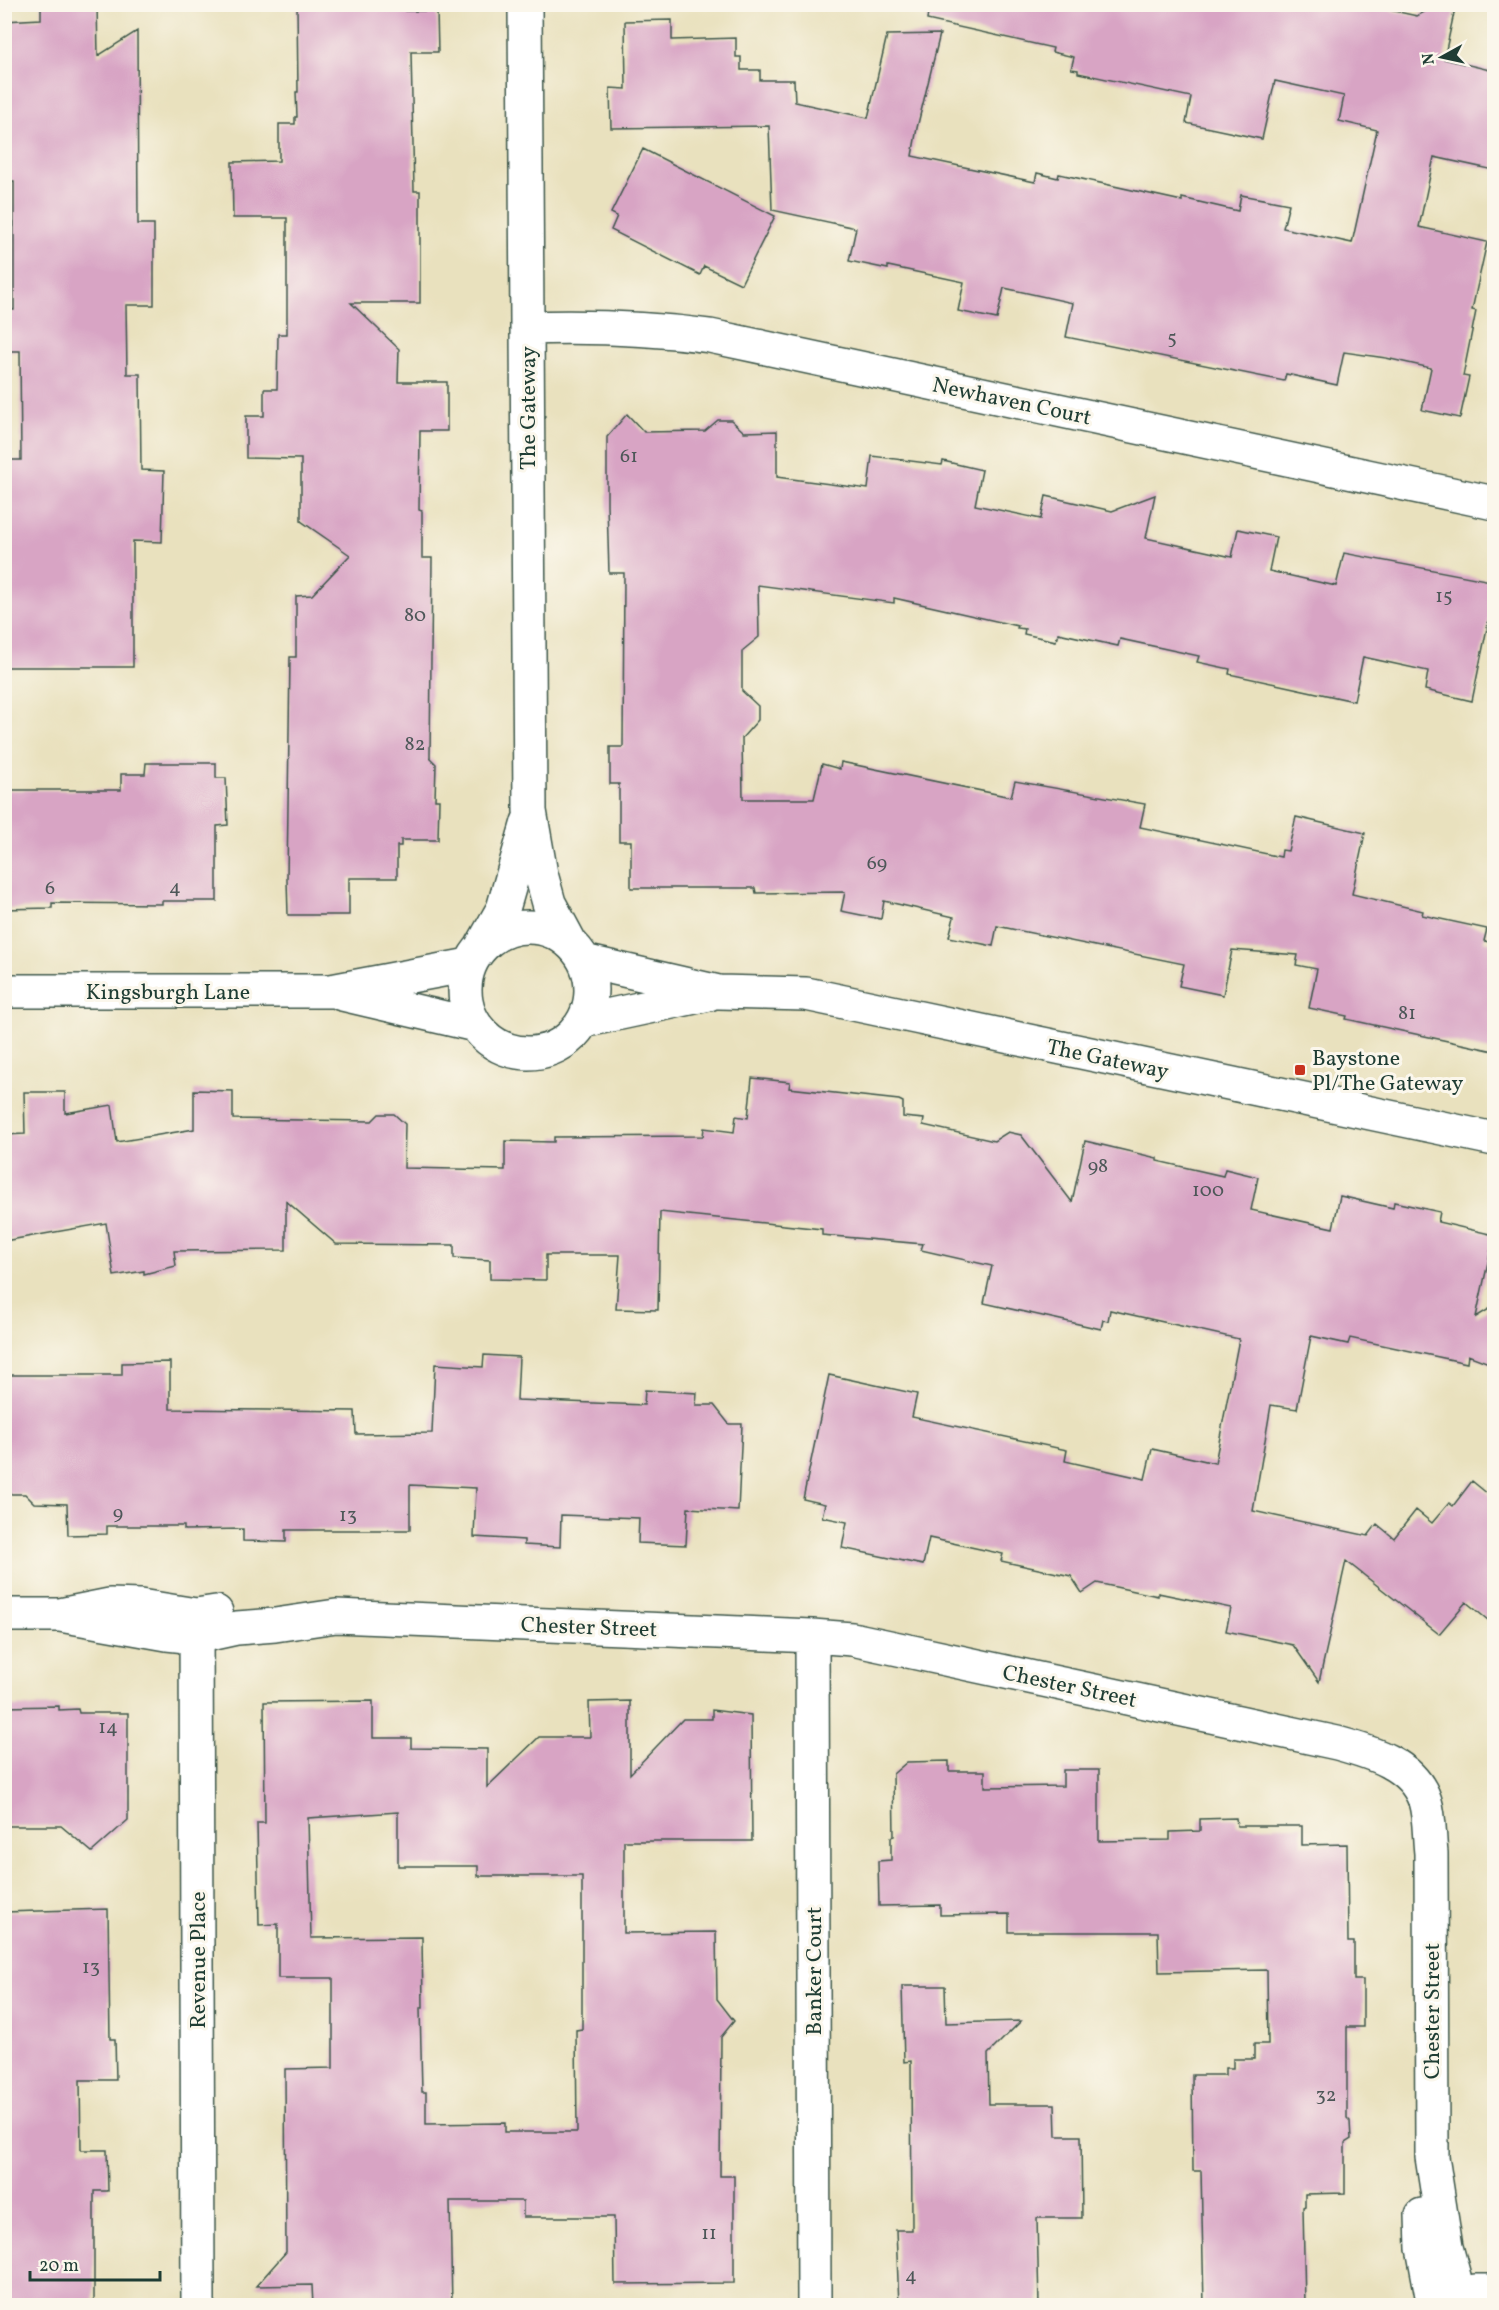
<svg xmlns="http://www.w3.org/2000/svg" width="1499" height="2310" font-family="Vollkorn,serif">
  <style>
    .building { fill: #d8a4c4; fill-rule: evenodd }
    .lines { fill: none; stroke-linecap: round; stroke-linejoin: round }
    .minor-casing { stroke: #3d5649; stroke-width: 36 }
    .minor { stroke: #fff; stroke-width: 33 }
    .poi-dot { fill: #c8321e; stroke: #fbf7ec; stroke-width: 2 }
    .labels { text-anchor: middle; stroke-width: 6; stroke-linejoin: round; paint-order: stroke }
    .number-label { font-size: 20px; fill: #4d5758 }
    .street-label { font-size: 22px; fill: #1f3d34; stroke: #fbf7ec }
    .poi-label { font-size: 22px; fill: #1f3d34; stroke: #fbf7ec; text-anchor: start }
  </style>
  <rect width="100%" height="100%" fill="#fbf7ec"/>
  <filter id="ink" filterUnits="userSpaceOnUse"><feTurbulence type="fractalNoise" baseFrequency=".0167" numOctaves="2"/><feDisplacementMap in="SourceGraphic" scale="12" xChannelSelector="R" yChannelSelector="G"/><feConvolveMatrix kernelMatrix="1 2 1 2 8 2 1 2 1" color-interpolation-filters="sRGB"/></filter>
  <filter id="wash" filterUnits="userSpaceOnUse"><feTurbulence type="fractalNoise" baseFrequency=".008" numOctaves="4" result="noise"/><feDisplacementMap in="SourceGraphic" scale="24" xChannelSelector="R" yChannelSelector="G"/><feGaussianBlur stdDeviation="1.35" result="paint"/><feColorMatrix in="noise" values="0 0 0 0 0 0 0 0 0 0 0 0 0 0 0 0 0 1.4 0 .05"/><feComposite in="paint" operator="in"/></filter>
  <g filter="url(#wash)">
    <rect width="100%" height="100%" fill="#e9e1be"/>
    <g id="blocks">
      <path class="building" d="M41,4H97L98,56L137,31L138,224H154V305H126L127,374H140L141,470L164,471L162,542L133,541V667H4V508L8,460H21L20,351H4V310H14V181H4V21L41,19Z
        M297,4H405V11H437L438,52H411L414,191H420V303H351L399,349L398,382H447V431H420L419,510L422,511V558H432L430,758L436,764L435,800H439L438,840H401V846H397V878H349V915H288L287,880L290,657H296V596L312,595L350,555L301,521V459L246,458V416H264V389H277L278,334H287V218H233L232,162L279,161V124H295V117H297L296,92H298Z
        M929,4H1362L1417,16L1439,4H1456L1444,59L1494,71V170L1434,157L1419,227L1487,242L1472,310L1476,311L1463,376L1469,377L1460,418L1422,410L1431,368L1386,358L1344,352L1337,385L1286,374L1284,381L1066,337L1073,303L1004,288L997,319L958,311L964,282L888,266V269L849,261L856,228L772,210L769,126L611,128L610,88L626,89L625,21L672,20V40L736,38V57H741V70H760V80H794L795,102L868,118L887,35L940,34L917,128L912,156L1035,182L1037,173L1058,178L1059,174L1182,201V198L1238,211L1241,195L1289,204L1283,228L1352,243L1377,130L1339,121L1344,96L1275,81L1262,139L1186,123L1191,97L1078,73V70L1071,69L1074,57L1052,52L1053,48L927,20Z
        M643,149L775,216L741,284L704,266L700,275L611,230L617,216L611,213Z
        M627,414L644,432L705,431L718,420H731L744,432L777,431V477L868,489L872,456L942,465L943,461L982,470L975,505L1041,519L1046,496L1112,511L1155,495L1146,538L1232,557L1238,529L1276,537L1269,571L1336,586L1344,553L1491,581V584L1494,585V594L1472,701L1425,690L1428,671L1363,657L1354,701L1229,674L1230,669L1197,662L1199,656L1120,639L1118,646L1058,633L1056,641L1024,634L1025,629L1017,628L1018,626L894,598V603L758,585L759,637L742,651V691L758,706V720L742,738L743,799H814L822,764L840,769L841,762L1011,797L1015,781L1145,804L1140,827L1281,857L1282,850L1288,851L1296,817L1365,833L1352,894L1423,911L1422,915L1487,929L1484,941L1494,943V1051L1346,1019L1347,1016L1309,1008L1317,969L1296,965L1298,955L1232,950L1223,995L1179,986L1184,964L997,926L993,946L949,937L954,917L884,901L881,919L841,911L845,892L756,893L755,888H631V841H619V784H610V747H623L624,573H609L607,504V437Z
        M146,763H216V778H226L228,825L217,826V901H162V904L52,903V908L4,909V790H121V774H145Z
        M752,1078L790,1082L789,1088L899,1100L903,1102V1117L924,1119L923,1125L994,1141L1008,1132L1021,1135L1072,1202L1085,1141L1157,1158V1161L1223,1176L1225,1169L1258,1177L1251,1210L1333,1228L1340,1196L1393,1208L1394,1202L1440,1212L1438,1222L1494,1235L1476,1317L1494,1306V1365L1468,1355L1467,1363L1350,1338L1348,1344L1311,1336L1297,1409L1271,1405L1253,1511L1368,1536L1377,1524L1394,1538L1416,1510L1432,1523L1449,1503L1453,1506L1472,1481L1494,1499V1625L1466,1602L1439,1634L1346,1561L1319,1682L1293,1645L1226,1631L1231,1608L1158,1593V1596L1097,1583L1082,1593L1071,1576L1001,1561L1003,1554L929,1538L923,1565L842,1548L847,1522L822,1517L825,1504L803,1499L829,1375L917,1394L912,1417L1067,1450L1065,1461L1145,1479L1152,1449L1215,1463L1239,1339L1110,1310L1108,1321L1103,1320L1101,1329L984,1303L992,1266L921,1250L923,1244L822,1235V1229L660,1212L658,1310L616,1309L620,1255H546V1280L490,1279V1260L454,1258V1245L336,1244L286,1201V1250L174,1251L176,1266L144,1274V1271L114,1276L106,1223L4,1241V1135L25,1134L24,1092H65V1113L112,1105L117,1142L194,1129V1090L233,1091V1119L372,1121L379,1114H394L405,1124L404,1168L505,1170V1141L554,1142V1137L703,1136L704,1128L734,1132L736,1116L748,1118Z
        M484,1355L519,1357L517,1400L644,1405L645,1390L697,1393L696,1405H714L729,1424H742L738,1511L688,1508L686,1545L638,1543L639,1518L561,1515L560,1547L524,1545V1540L474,1537L476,1488L410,1485V1530H286V1542L243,1541V1529L184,1530V1526H107V1534L68,1535L67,1504L34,1503L25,1494H4V1375H122V1363L170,1362V1409L355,1411L356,1434L432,1433L435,1364L483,1367Z
        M373,1701V1738H411V1748L487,1749V1787L539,1737H590L589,1702L630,1701V1774L683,1719H712V1710L751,1715L752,1841H624V1933L716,1932L717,1999L734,2021L721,2037L720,2176H734V2283L615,2284L614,2217H523V2201H450L452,2306H313L312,2285L256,2286L286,2252L285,2069L333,2068V1978H278V1924L259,1925L257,1823H265L264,1702ZM398,1812V1866H478V1876H582V2029L576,2030L577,2132H505V2123L426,2124V2092H422L420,2008H423L422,1937L311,1938L308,1818Z
        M59,1706V1710L78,1709L79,1713H128V1820L92,1852L61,1826H4V1707Z
        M949,1761V1771H985V1787L1063,1786V1770H1099V1841L1170,1840V1832L1200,1831V1819L1236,1818L1237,1826H1302V1845L1347,1844L1348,1942H1354V1980H1363V2027H1347V2118L1350,2121L1351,2139L1345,2143V2193L1305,2194V2206L1303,2207L1305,2306H1204L1201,2171H1193L1192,2075H1225V2068H1233V2059H1254V2044H1268L1267,1970L1159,1972L1158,1932H1009V1914L940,1915V1905L879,1906L878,1861L891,1860V1837L894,1836L893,1774L907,1762Z
        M108,1909L110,2039H115L116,2080H80L81,2150H107L108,2191H94V2306H4V1912Z
        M902,1986H945L946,2023L1021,2021L988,2054L989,2104H1055L1056,2136H1081L1082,2218H1037L1039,2306H899L896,2230H912L911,2061L904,2062Z"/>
    </g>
  </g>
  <g filter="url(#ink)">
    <use href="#blocks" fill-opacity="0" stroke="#3d5649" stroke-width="1.5"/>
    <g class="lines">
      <g class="minor-casing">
        <path id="minor" d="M525,4L530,811L541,874L549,903L571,944
          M527,328C590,326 648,328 710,336L1494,503
          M465 990a63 63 0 1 1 126 0a63 63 0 1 1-126 0Z
          M482,946L503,909L528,822
          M584,961L719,992L806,994L1494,1139
          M4,991H331L469,965
          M342,994L475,1025
          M583,1021L709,994
          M4,1615H60L110,1605L140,1606L196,1615L216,1612
          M60,1615L167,1634L196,1637L237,1628L275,1625L336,1616L812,1636L852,1639L1337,1743C1370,1752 1413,1764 1425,1801C1430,1817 1429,1836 1431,1853L1432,2157L1446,2247L1459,2295V2306
          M196,1615L198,2306
          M812,1636L814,2306
          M1422,2215L1423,2248L1434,2306
          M1439,2303L1475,2291H1494"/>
      </g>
      <use href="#minor" class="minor"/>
    </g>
  </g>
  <rect class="poi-dot" x="1294" y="1064" width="12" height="12" rx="3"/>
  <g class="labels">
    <g class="number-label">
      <text x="1172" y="344">5</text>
      <text x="629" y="462">61</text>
      <text x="1444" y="602">15</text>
      <text x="415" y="621">80</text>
      <text x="415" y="750">82</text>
      <text x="877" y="869">69</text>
      <text x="175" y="893">4</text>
      <text x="50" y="894">6</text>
      <text x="1407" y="1019">81</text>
      <text x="1098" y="1172">98</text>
      <text x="1208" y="1196">100</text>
      <text x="118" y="1519">9</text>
      <text x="348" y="1521">13</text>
      <text x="108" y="1733">14</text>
      <text x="91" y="1973">13</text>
      <text x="1326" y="2101">32</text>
      <text x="709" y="2239">11</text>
      <text x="911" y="2281">4</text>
    </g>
    <g class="street-label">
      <text transform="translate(1012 400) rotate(12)" y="8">Newhaven Court</text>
      <text transform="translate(527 408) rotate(-90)" y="8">The Gateway</text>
      <text x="168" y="999">Kingsburgh Lane</text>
      <text transform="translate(1108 1058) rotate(12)" y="8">The Gateway</text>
      <text transform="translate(589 1626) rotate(2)" y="8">Chester Street</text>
      <text transform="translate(1070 1685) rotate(12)" y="8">Chester Street</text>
      <text transform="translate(197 1960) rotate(-90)" y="8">Revenue Place</text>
      <text transform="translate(813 1971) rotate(-90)" y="8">Banker Court</text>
      <text transform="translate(1431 2011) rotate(-90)" y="8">Chester Street</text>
    </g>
    <g class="poi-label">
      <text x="1312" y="1065">Baystone<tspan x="1312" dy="25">Pl/The Gateway</tspan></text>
    </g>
  </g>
  <rect width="1499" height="2310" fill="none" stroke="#fbf7ec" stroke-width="24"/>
  <g transform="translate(1442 57) rotate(262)" stroke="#fbf7ec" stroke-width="4.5" paint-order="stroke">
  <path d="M0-4.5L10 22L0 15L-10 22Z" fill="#1f3d34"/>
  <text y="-9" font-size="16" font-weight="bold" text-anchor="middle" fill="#1f3d34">N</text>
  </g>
  <path d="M30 2271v9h130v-9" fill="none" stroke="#1f3d34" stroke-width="3"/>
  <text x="39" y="2271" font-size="18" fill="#1f3d34" stroke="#fbf7ec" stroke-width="4.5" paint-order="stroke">20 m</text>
</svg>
